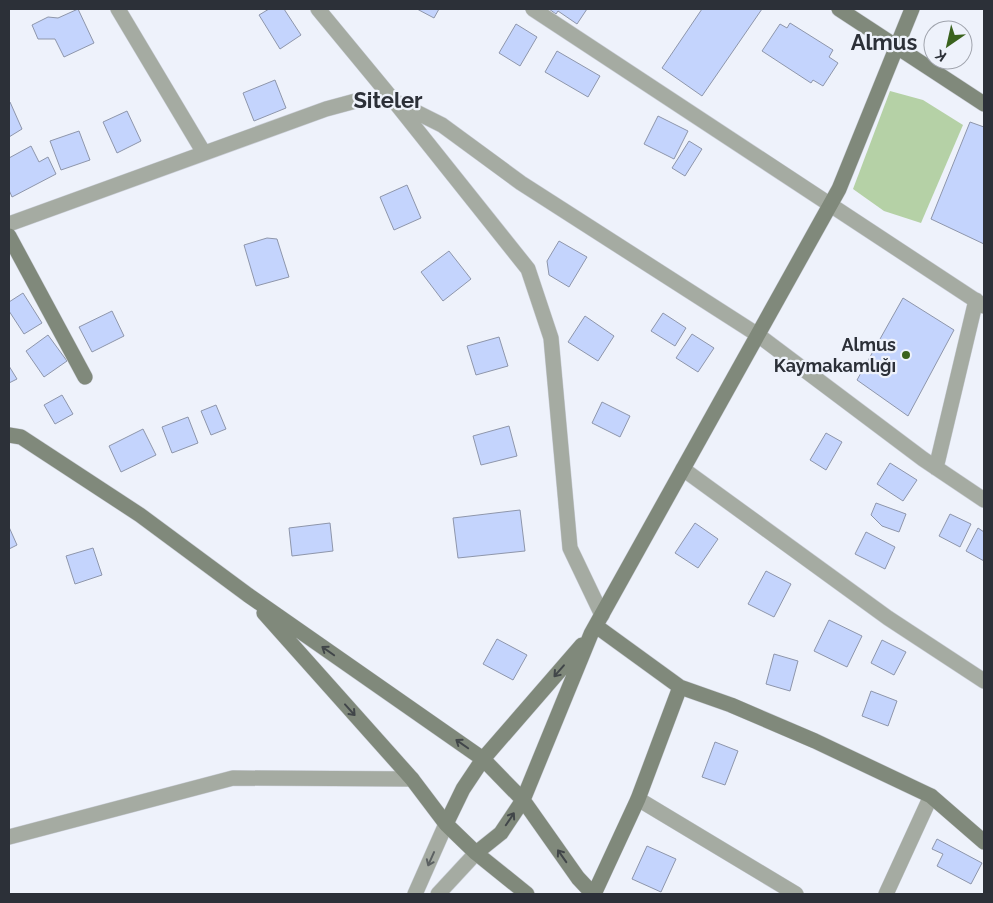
<svg xmlns="http://www.w3.org/2000/svg" width="993" height="903" font-family="Raleway,sans-serif">
  <style>
    .green { fill: #b5d1a6 }
    .building { fill: #c4d4fd; stroke: #8e96ab }
    .lines { fill: none; stroke-linecap: round; stroke-linejoin: round }
    .street-casing { stroke: #cbcfd8; stroke-width: 16 }
    .secondary-casing { stroke: #cbcfd8; stroke-width: 16 }
    .street { stroke: #a5aba2; stroke-width: 15 }
    .secondary { stroke: #80897b; stroke-width: 15 }
    .oneway { stroke: #414649 }
    .oneway2 { stroke: #5c6162 }
    .poi-dot { fill: #3a621d; stroke: #eef2fb; stroke-width: 2 }
    .labels { text-anchor: middle; stroke-width: 4.5; stroke-linejoin: round; paint-order: stroke }
    .poi-label { font-size: 18px; font-weight: bold; fill: #2c3038; stroke: #eef2fb; text-anchor: end }
    .district-label { font-size: 22px; font-weight: bold; fill: #2c3038; stroke: #eef2fb }
  </style>
  <rect width="100%" height="100%" fill="#eef2fb"/>
  <path class="green" d="M890,91L923,100L963,125L921,223L884,211L853,189Z"/>
  <path class="building" d="M78,9L94,43L64,57L55,39H38L32,25L48,17L58,18Z
    M269,9H284L301,35L280,49L259,15Z
    M417,9H439L434,18Z
    M549,9H587L577,24L558,11L556,14Z
    M702,9H762L702,96L662,68Z
    M790,23L833,50L829,57L838,63L823,86L813,80L811,83L762,51L780,24L787,28Z
    M516,24L537,37L520,66L499,53Z
    M557,51L600,76L588,97L545,72Z
    M275,80L286,108L254,121L243,93Z
    M10,102L22,129L9,137V103Z
    M127,111L141,141L117,153L103,122Z
    M658,116L688,131L674,159L644,144Z
    M970,122L984,127V244L931,219Z
    M79,131L90,160L61,170L50,141Z
    M689,141L702,149L685,176L672,168Z
    M31,146L39,162L48,157L56,174L12,197L9,190V158Z
    M407,185L421,218L394,230L380,197Z
    M267,238L277,239L289,277L256,286L244,245Z
    M559,241L587,257L569,287L549,275L547,261Z
    M449,251L471,279L443,301L421,272Z
    M23,293L42,323L24,334L9,311V302Z
    M903,298L954,330L908,416L857,380Z
    M112,311L124,336L92,352L79,327Z
    M663,313L686,328L675,346L651,331Z
    M585,316L614,336L598,361L568,342Z
    M692,334L714,348L698,372L676,358Z
    M48,335L67,361L44,377L26,351Z
    M499,337L508,366L476,375L467,346Z
    M9,366L17,379L9,383Z
    M62,395L73,414L55,424L44,405Z
    M602,402L630,416L620,437L592,423Z
    M216,405L226,429L211,435L201,411Z
    M188,417L198,443L172,453L162,427Z
    M509,426L517,456L481,465L473,436Z
    M143,429L156,455L121,472L109,446Z
    M826,433L842,442L826,470L810,460Z
    M890,463L917,480L903,501L877,484Z
    M876,503L906,514L899,532L882,526L871,515Z
    M520,510L525,551L458,558L453,518Z
    M950,514L971,524L960,547L939,536Z
    M330,523L333,551L292,556L289,528Z
    M695,523L718,539L698,568L675,553Z
    M9,527L17,545L9,549Z
    M978,528L984,532V561L966,551Z
    M866,532L895,547L885,569L855,554Z
    M93,548L102,575L75,584L66,556Z
    M766,571L791,584L774,617L748,604Z
    M829,620L862,636L847,667L814,651Z
    M497,639L527,655L513,680L483,664Z
    M882,640L906,652L894,675L871,663Z
    M774,654L798,661L790,691L766,684Z
    M871,691L897,701L888,726L862,716Z
    M715,742L738,751L725,785L702,777Z
    M937,839L982,863L971,884L937,866L943,854L932,849Z
    M647,846L676,859L661,892L632,879Z"/>
  <g class="lines">
    <g class="street-casing">
      <path id="street" d="M118,9L204,153
        M318,9L394,101L528,269L551,338L570,548L602,615
        M533,9L984,306
        M9,224L326,109L363,99L394,101L442,125L521,183L758,335L923,459L984,500
        M936,468L976,300
        M683,469L888,618L984,681
        M638,799L796,894
        M9,837L233,778L412,779
        M415,894L446,824
        M438,894L476,853
        M886,894L931,796"/>
    </g>
    <g class="secondary-casing">
      <path id="secondary" d="M839,9L984,104
        M9,236L85,377
        M9,435L21,437L140,515L248,595L483,759L523,800L578,878L593,894
        M264,613L412,779L446,824L476,853L527,894
        M596,626L680,687
        M446,824L463,789L483,759L582,645
        M476,853L501,833L523,800L591,634L839,189L912,9
        M594,894L638,799L680,687L731,705L815,741L931,796L984,842"/>
    </g>
    <use href="#street" class="street"/>
    <use href="#secondary" class="secondary"/>
  </g>
  <defs><path id="oneway-shaft" d="M-6 0H5M1.5-3L5.5 0L1.5 3" fill="none" stroke-width="1.6" stroke-linecap="round" stroke-linejoin="round" transform="scale(1.25)"/></defs>
  <g class="oneway">
    <use href="#oneway-shaft" transform="translate(328 651) rotate(-145)"/>
    <use href="#oneway-shaft" transform="translate(559 671) rotate(131)"/>
    <use href="#oneway-shaft" transform="translate(350 710) rotate(48)"/>
    <use href="#oneway-shaft" transform="translate(462 744) rotate(-145)"/>
    <use href="#oneway-shaft" transform="translate(510 819) rotate(-56)"/>
    <use href="#oneway-shaft" transform="translate(562 856) rotate(-125)"/>
  </g>
  <use class="oneway2" href="#oneway-shaft" transform="translate(431 859) rotate(114)"/>
  <circle class="poi-dot" cx="906" cy="355" r="5"/>
  <g class="labels">
    <g class="poi-label">
      <text x="896" y="351">Almus<tspan x="896" dy="21">Kaymakamlığı</tspan></text>
    </g>
    <g class="district-label">
      <text x="884" y="50">Almus</text>
      <text x="388" y="108">Siteler</text>
    </g>
  </g>
  <rect width="993" height="903" fill="none" stroke="#2c3038" stroke-width="20"/>
  <g transform="translate(948 45) rotate(214)"><circle r="24" fill="#eef2fb" stroke="#a0a4ad"/>
  <path d="M0-4L9 19L0 12L-9 19Z" fill="#3a621d"/>
  <text y="-8" font-size="14" font-weight="bold" text-anchor="middle" fill="#2c3038">K</text>
  </g>
</svg>
